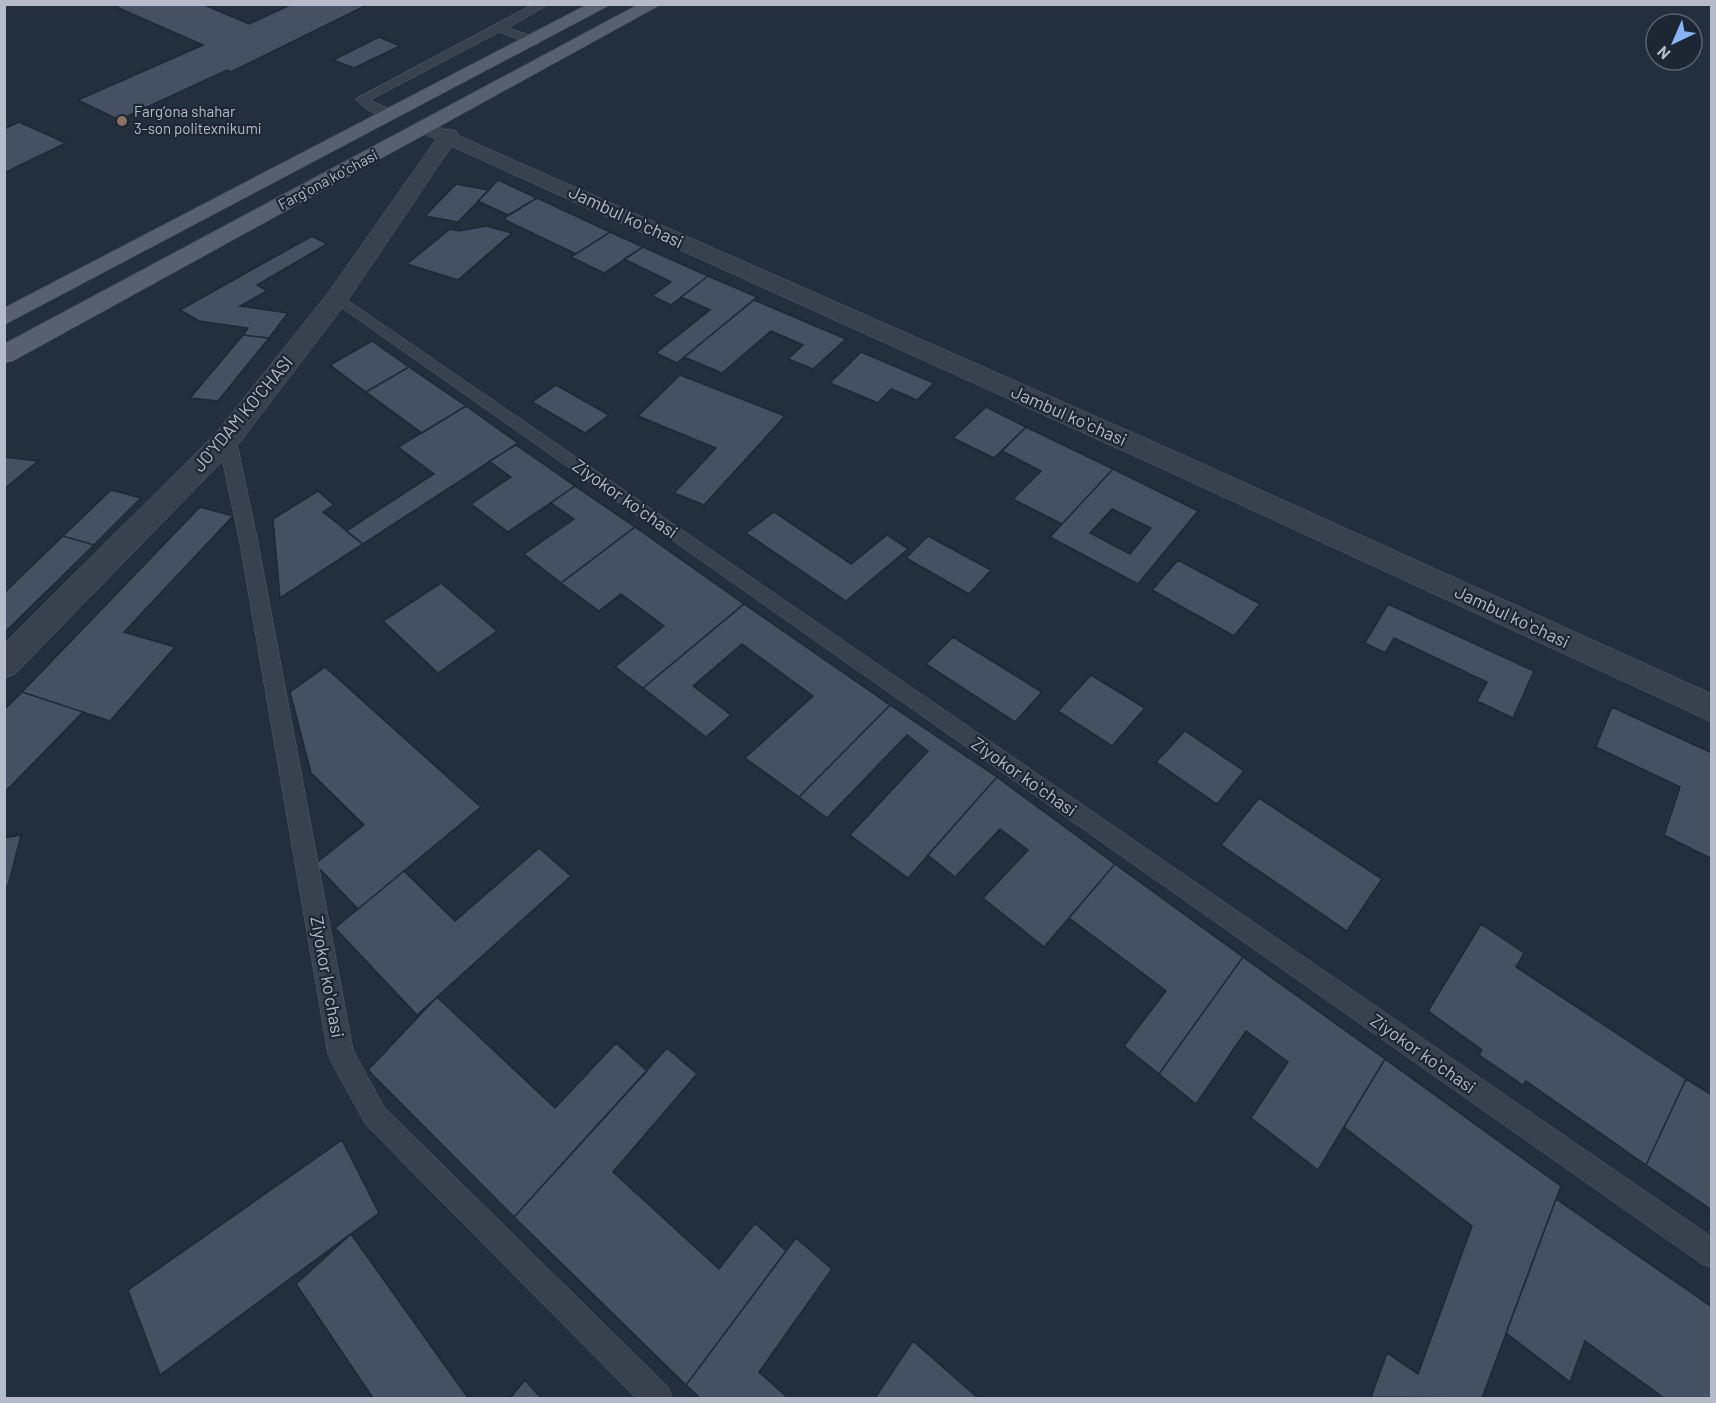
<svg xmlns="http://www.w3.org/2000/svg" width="1716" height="1403" font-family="Barlow,sans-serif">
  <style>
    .building { fill: #455162; stroke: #1f2835; stroke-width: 1.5; fill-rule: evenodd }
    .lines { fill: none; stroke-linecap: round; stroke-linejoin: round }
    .service-casing { stroke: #565f6c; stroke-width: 1 }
    .minor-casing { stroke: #565f6c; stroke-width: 1 }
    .tertiary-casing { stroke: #565f6c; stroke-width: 1 }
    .primary-casing { stroke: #414a57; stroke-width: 1 }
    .service { fill: #38414e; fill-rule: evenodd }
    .minor { fill: #38414e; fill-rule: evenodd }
    .tertiary { fill: #38414e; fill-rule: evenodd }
    .primary { fill: #56606e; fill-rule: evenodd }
    .education-dot { fill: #8d6e63; stroke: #1d2633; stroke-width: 2 }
    .labels { text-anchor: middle; stroke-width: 4.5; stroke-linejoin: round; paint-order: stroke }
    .far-poi-label { font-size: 15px; fill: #b4bcc9; stroke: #1d2633; text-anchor: start }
    .far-street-label { font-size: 15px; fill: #b4bcc9; stroke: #1d2633 }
    .street-label { font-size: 18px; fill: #b4bcc9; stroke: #1d2633 }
  </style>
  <rect width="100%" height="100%" fill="#242f3e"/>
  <path class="building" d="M123,4H202L249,24L292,4H369L231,72L227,70L119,120L78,100L203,45L116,7Z
    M379,37L400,46L354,68L333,60Z
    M19,122L66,143L4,173V129Z
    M498,180L537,198L508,215L478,201Z
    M456,184L489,190L458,222L425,216Z
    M537,198L610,232L576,254L503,219Z
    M486,226L512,233L458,280L407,264L450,229L459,231Z
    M610,232L643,247L604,273L571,257Z
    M312,236L327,244L257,285L267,291L240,306L288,313L269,338L243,335L248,328L199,321L180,310Z
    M643,247L708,276L671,305L652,296L671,282L624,259Z
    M708,276L757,297L677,363L656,353L710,310L681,297Z
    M754,300L846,339L813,369L788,359L803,345L771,331L722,373L684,357Z
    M243,335L269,338L218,401L190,398Z
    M372,341L409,367L366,392L330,365Z
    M861,352L934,383L917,400L891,389L878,403L830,383Z
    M409,367L466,406L422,433L366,392Z
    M680,375L785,416L704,505L674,493L716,448L638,416Z
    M556,385L609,415L585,433L532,402Z
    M466,406L518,443L363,544L346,531L434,474L398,447Z
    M986,407L1026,427L994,458L953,438Z
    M1026,427L1113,469L1062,524L1013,499L1041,471L1002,451Z
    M516,445L575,486L508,532L471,504L511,477L489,461Z
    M4,457L38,461L4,489Z
    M1113,469L1198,511L1138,584L1050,537ZM1112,509L1151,528L1130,554L1090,533Z
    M575,486L635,527L561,583L524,554L574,519L551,503Z
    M111,490L141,498L94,545L63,536Z
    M318,491L334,505L323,512L363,544L280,598L273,519Z
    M200,507L233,516L124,632L175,647L110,721L22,692Z
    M774,512L851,564L887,535L908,549L846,601L746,533Z
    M635,527L744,604L643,688L615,667L664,626L621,594L599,611L561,583Z
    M63,536L94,545L4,633V593Z
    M928,536L991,570L969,594L906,558Z
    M1178,560L1260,604L1234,636L1152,590Z
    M441,583L497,631L438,673L383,621Z
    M744,604L890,705L799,797L745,758L813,696L742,644L693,686L731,715L706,737L643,688Z
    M1388,604L1534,671L1513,718L1477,701L1487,682L1394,638L1385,653L1365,643Z
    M953,637L1042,692L1015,722L926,664Z
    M325,667L481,807L358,909L315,864L364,825L311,773L290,692Z
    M1091,675L1145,708L1112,746L1058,711Z
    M22,692L83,712L4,793V710Z
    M890,705L997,777L908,878L850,835L928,751L907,735L827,818L799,797Z
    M1612,707L1712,753V859L1664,835L1680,787L1596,747Z
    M1185,731L1244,771L1217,804L1156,762Z
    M997,777L1115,864L1044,947L983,898L1028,850L1000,829L955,877L928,855Z
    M1259,798L1382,879L1347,931L1221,845Z
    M21,835L8,886H4V838Z
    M539,848L571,876L417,1015L335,928L404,871L455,921Z
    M1115,864L1243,957L1159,1074L1124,1046L1166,991L1069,918Z
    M1481,924L1524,953L1516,967L1686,1079L1646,1165L1526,1081L1523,1085L1479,1055L1482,1050L1428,1011Z
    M1243,957L1385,1059L1318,1170L1251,1118L1288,1062L1246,1031L1196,1104L1159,1074Z
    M437,997L555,1108L616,1043L647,1071L514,1217L368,1070Z
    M667,1048L697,1074L613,1172L719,1269L755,1223L786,1251L686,1385L514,1217Z
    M1385,1059L1561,1186L1482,1398L1371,1397L1387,1353L1418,1374L1472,1226L1344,1127Z
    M1686,1079L1712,1095V1210L1646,1165Z
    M342,1140L379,1213L160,1375L128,1290Z
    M1556,1199L1712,1307V1398H1664L1585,1341L1570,1382L1506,1333Z
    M351,1234L468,1398H373L296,1284Z
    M796,1238L832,1269L759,1372L788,1398H700L686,1385Z
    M913,1341L978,1398H875Z
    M525,1380L541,1398H510Z"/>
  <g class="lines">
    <g class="service-casing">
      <path id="service" d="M534,4H549L508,28L538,38V44H530L499,32L370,100L396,112V118C382,120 363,109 356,99Z
        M337,293L1712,1237V1268L1702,1264L332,301L329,298L332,295Z
        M227,433L236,439L258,543L353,1050L384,1107L668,1387L672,1398H636L366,1125L332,1063L328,1054L240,543L218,439Z"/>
    </g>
    <g class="minor-casing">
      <path id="minor" d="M449,129L456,131L459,135L346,303L237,446L15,674L4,678V644L217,432L328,293L442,131Z"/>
    </g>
    <g class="tertiary-casing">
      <path id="tertiary" d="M425,121L1181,454L1712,694V722L1161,468L418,131L415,127L418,123Z"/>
    </g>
    <g class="primary-casing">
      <path id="primary" d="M588,4H612L4,325V308Z
        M639,4H662L13,361L4,363V344Z"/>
    </g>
    <use href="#service" class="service"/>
    <use href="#minor" class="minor"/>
    <use href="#tertiary" class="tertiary"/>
    <use href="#primary" class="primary"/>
  </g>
  <circle class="education-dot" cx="122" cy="121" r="6"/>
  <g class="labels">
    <g class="far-poi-label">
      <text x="134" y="117">Farg‘ona shahar<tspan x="134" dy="17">3-son politexnikumi</tspan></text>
    </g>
    <g class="far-street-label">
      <text transform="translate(328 180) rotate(-28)" y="5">Fargʻona koʻchasi</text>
    </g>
    <g class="street-label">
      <text transform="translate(626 217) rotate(25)" y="6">Jambul koʻchasi</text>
      <text transform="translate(243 414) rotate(-50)" y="6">JO'YDAM KO'CHASI</text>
      <text transform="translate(1069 416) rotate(24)" y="6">Jambul koʻchasi</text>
      <text transform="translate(625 499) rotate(35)" y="6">Ziyokor koʻchasi</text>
      <text transform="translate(1512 617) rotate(25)" y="6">Jambul koʻchasi</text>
      <text transform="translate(1024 777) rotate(35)" y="6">Ziyokor koʻchasi</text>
      <text transform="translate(327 977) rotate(80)" y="6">Ziyokor koʻchasi</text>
      <text transform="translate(1423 1054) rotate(35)" y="6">Ziyokor koʻchasi</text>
    </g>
  </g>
  <rect width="1716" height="1403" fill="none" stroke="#b4bcc9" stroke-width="12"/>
  <g transform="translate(1674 42) rotate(224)"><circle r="28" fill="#1d2633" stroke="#59626f" stroke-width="1.5"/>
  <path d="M0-4.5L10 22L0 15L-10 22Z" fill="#8ab4f8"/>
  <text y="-9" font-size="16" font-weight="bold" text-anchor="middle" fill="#b4bcc9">N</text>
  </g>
</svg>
